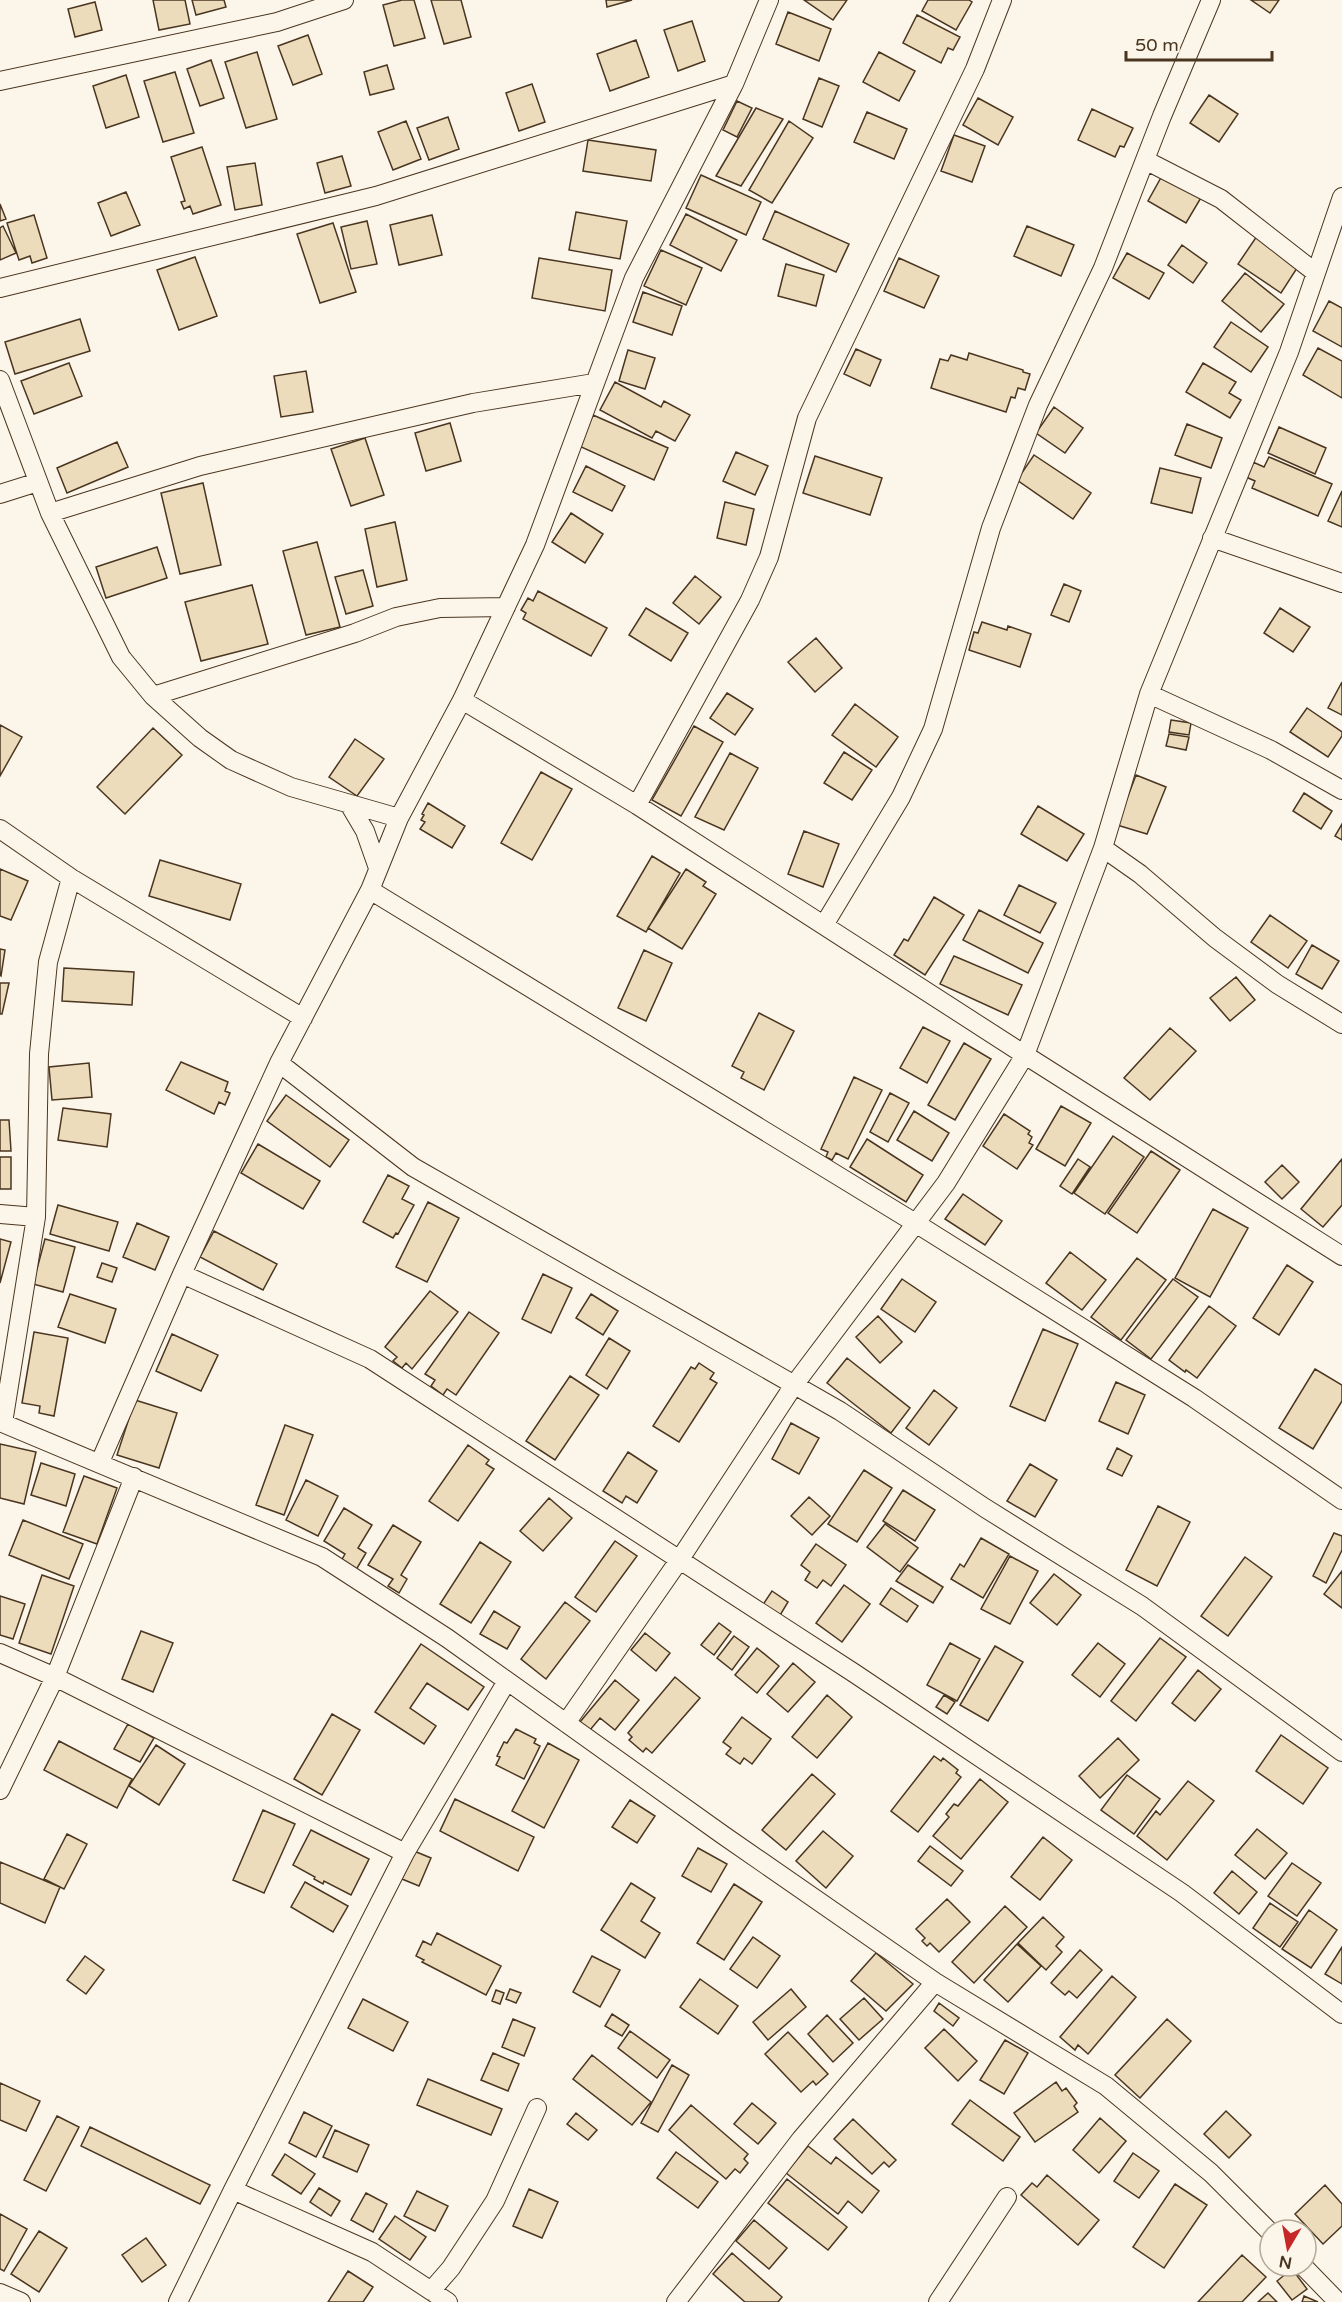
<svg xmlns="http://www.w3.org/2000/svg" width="1342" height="2302" font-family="'Varela Round',sans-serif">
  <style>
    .building { fill: #ecdcbc; stroke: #4a3520; stroke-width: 1.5 }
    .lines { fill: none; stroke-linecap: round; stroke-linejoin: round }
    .street-casing { stroke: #4a3520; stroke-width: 20 }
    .street { stroke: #fbf6e9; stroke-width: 18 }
  </style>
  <rect width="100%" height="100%" fill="#fbf6e9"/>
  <path class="building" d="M153,0H185L190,24L159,30Z
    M192,0H224L226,7L196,15Z
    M402,0H414L425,38L394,46L383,5Z
    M431,0H461L471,37L444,44Z
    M606,0H632L607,7Z
    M804,0H847L833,20Z
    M928,0H969L972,2L956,30L922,11Z
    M1251,0H1279L1270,13Z
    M95,2L102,30L75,37L68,9Z
    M788,12L831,29L819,61L776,44Z
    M917,15L960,37L953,50L948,48L941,63L903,43Z
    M692,21L705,61L678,71L664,30Z
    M308,35L322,74L293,85L278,46Z
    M636,40L649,77L610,91L597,54Z
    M257,52L277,119L246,128L225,62Z
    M879,52L915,71L899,101L863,82Z
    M211,60L224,98L200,106L187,69Z
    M387,65L394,89L370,95L364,72Z
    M175,72L194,133L163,142L144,81Z
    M126,75L139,117L106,128L93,86Z
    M819,78L839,86L822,127L803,119Z
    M532,84L545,122L519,131L506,93Z
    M1209,95L1238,114L1219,142L1190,123Z
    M978,98L1013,117L998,145L963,125Z
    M737,101L752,108L737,137L723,130Z
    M756,108L783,119L741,186L716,176Z
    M1092,109L1133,128L1124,147L1120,146L1115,157L1078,140Z
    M867,112L907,129L894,159L854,142Z
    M448,117L459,149L429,160L417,128Z
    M406,121L421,159L393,170L378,132Z
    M789,121L813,138L772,203L749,190Z
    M954,135L985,146L972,182L941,171Z
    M588,140L656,150L651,181L583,171Z
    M202,147L221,205L193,214L190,206L184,209L181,202L185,201L171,157Z
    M342,156L351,186L325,193L317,163Z
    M255,163L262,205L235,210L227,167Z
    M1163,174L1202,196L1186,223L1148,201Z
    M701,175L761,202L746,235L686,208Z
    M126,192L140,225L111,236L98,203Z
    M0,204L6,219L0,221Z
    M775,211L849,244L836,272L763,239Z
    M576,212L627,221L620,259L569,250Z
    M686,214L737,240L721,271L670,245Z
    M34,215L47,258L32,263L30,256L19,260L7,223Z
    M432,215L442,255L399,265L390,225Z
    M367,221L377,264L351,269L341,227Z
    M333,223L356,292L320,303L297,234Z
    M3,226L16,253L0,260V228Z
    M1027,226L1074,245L1061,276L1014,256Z
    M1257,236L1299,265L1281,293L1238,264Z
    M1182,245L1207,263L1193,283L1168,265Z
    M661,250L702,268L686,305L644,286Z
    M1127,253L1164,273L1149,299L1113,278Z
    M195,257L217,316L179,330L157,270Z
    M539,258L612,270L605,311L532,298Z
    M899,258L939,276L924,308L884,291Z
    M786,264L824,275L816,306L778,296Z
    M1245,273L1284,304L1261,332L1222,301Z
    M643,292L682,306L672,335L633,322Z
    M1329,301L1342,308V347L1313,331Z
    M80,319L90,351L15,374L5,342Z
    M1231,322L1268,347L1251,372L1214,347Z
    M1318,348L1342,361V398L1303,375Z
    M856,349L881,360L870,386L844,374Z
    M628,350L655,358L645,389L619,381Z
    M969,353L1023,370V372L1030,374L1025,390L1018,388L1015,398L1011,397L1006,412L931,388L940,359L948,361L951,355L967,360Z
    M69,363L82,396L34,414L21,381Z
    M1203,363L1236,382L1229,393L1241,400L1230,418L1186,392Z
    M306,371L313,412L281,417L274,376Z
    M615,382L661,407L664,401L690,415L675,441L656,431L652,438L600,410Z
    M1054,407L1083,428L1065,453L1036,433Z
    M593,415L668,448L654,480L579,446Z
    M450,423L461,461L426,471L415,433Z
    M1187,424L1222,438L1211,468L1175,455Z
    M1279,427L1326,448L1315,474L1268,453Z
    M365,438L384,495L351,506L331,449Z
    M117,442L128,467L67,493L57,468Z
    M736,452L768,466L755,495L723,481Z
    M1034,455L1091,493L1073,519L1017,480Z
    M815,456L882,478L870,515L803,493Z
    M1269,457L1332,484L1318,516L1252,488L1255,481L1246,477L1253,462L1264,467Z
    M586,466L625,486L612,511L573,492Z
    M1160,468L1201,478L1192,513L1151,503Z
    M203,483L221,565L180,574L161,493Z
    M1342,491V527L1328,521Z
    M725,502L754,509L746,545L717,538Z
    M571,513L603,534L585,563L552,542Z
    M395,522L407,580L377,587L365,529Z
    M317,542L340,627L306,635L283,551Z
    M157,547L167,578L106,598L96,567Z
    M363,570L373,606L346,614L335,577Z
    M695,576L721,597L699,624L673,603Z
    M1064,584L1081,591L1069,622L1051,615Z
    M252,585L268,644L201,661L185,602Z
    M538,591L607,628L591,656L523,619L526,613L521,610L528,598L533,601Z
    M646,608L688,633L671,661L629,635Z
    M1280,608L1310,627L1293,652L1264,633Z
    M982,622L1007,630L1008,626L1031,634L1020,667L969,650L974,632L978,633Z
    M816,638L842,668L815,692L788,662Z
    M1342,682V715L1328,708Z
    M727,693L753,709L735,735L710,718Z
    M855,704L898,737L876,767L832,735Z
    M1307,708L1342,732V736L1328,757L1290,732Z
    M1171,720L1191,723L1189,735L1169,732Z
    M0,725L22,737L0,776Z
    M694,726L723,742L681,816L652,800Z
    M153,728L182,755L125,814L97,787Z
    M1169,734L1189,737L1186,750L1166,746Z
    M355,739L384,759L357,796L329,777Z
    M844,752L872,770L852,800L824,783Z
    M730,753L758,768L724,830L695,817Z
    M541,772L572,789L532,860L501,843Z
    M1136,775L1166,787L1147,834L1117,825Z
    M1304,793L1332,811L1321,829L1293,811Z
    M428,803L465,826L452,848L420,829L425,822L421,820L424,815L422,814Z
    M1038,806L1084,834L1067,861L1021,834Z
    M1342,824V840L1335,836Z
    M804,831L839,844L823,887L788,874Z
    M652,856L680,873L646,932L617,916Z
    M160,860L241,884L230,920L149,896Z
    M0,869L28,881L11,920L0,916Z
    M686,869L706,882L703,886L716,894L682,949L648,928Z
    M1019,885L1056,903L1040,933L1004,915Z
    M934,897L964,915L925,975L894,955L904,939L908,941Z
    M979,910L1043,943L1028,973L963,940Z
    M1270,915L1307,941L1288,968L1251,942Z
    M1312,945L1339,961L1322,989L1296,974Z
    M0,949L5,950L1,976L0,975Z
    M644,950L672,963L646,1021L618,1008Z
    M954,956L1022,985L1008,1015L940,984Z
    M64,968L134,972L132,1005L62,1001Z
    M1236,977L1255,1000L1230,1021L1210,998Z
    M0,983H9L2,1014H0Z
    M759,1013L794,1031L764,1090L741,1078L744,1072L732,1066Z
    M923,1027L950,1041L927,1083L900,1068Z
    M1170,1028L1196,1051L1150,1100L1124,1078Z
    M964,1043L991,1059L955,1120L928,1105Z
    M181,1062L228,1082L225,1091L230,1093L225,1105L219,1102L214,1114L166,1090Z
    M89,1063L92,1097L52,1100L49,1067Z
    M854,1077L882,1090L848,1159L836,1153L832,1160L826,1157L828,1152L821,1149Z
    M890,1093L909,1103L888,1142L870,1132Z
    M286,1095L349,1140L330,1167L267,1121Z
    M1061,1106L1091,1123L1065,1166L1036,1149Z
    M63,1108L111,1114L107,1147L58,1140Z
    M914,1111L949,1133L932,1161L897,1140Z
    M1004,1114L1030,1131L1028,1134L1032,1137L1029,1143L1033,1145L1017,1169L983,1146Z
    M0,1120H9L11,1151H0Z
    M1113,1136L1144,1157L1105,1214L1074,1193Z
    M867,1139L923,1175L906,1202L850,1167Z
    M258,1144L320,1181L303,1209L241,1173Z
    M1151,1151L1180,1170L1137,1233L1108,1213Z
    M0,1157H11V1189H0Z
    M1078,1159L1090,1167L1072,1194L1060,1186Z
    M1342,1159V1205L1323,1227L1301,1209Z
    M1282,1165L1299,1182L1282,1199L1265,1182Z
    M388,1175L409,1186L402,1199L414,1205L398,1234L396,1233L393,1238L363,1222Z
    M963,1194L1002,1221L985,1245L945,1219Z
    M428,1202L459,1218L427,1282L396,1267Z
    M58,1205L118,1222L109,1251L50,1234Z
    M1213,1209L1248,1228L1210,1297L1175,1278Z
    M137,1223L169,1237L155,1270L123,1257Z
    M214,1231L277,1264L263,1290L200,1257Z
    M0,1239L11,1242L0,1283Z
    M45,1239L75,1247L63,1292L33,1284Z
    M1070,1252L1106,1280L1082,1310L1046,1283Z
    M1137,1258L1166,1280L1121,1340L1091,1317Z
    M102,1263L117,1268L112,1282L97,1277Z
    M1287,1265L1313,1282L1279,1335L1253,1318Z
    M543,1274L572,1288L551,1333L522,1319Z
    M902,1279L936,1302L915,1332L881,1309Z
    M1173,1279L1198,1297L1151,1359L1126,1340Z
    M430,1291L458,1312L412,1369L406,1363L402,1368L393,1361L397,1357L385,1347Z
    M70,1294L116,1309L105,1343L58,1327Z
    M591,1294L618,1311L603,1335L576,1318Z
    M1209,1306L1236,1326L1197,1378L1186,1370L1185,1372L1169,1360Z
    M469,1312L499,1333L456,1395L447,1389L443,1395L431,1386L435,1380L425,1374Z
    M878,1316L902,1342L880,1363L856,1337Z
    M1043,1329L1078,1344L1045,1421L1010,1406Z
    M34,1332L68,1338L54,1416L39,1413L40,1406L22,1403Z
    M172,1334L218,1355L201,1391L156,1371Z
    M609,1338L630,1351L607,1389L586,1375Z
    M847,1358L910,1408L891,1433L827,1383Z
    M699,1363L714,1373L710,1379L717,1383L679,1442L653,1426L691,1367L695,1369Z
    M1315,1369L1342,1385V1401L1313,1449L1279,1428Z
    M570,1376L599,1395L555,1460L526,1441Z
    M1116,1382L1145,1395L1128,1434L1099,1421Z
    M934,1390L957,1408L929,1445L906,1428Z
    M135,1400L177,1413L159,1468L117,1455Z
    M791,1423L819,1438L799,1474L772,1459Z
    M285,1425L313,1435L284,1515L256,1505Z
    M0,1444L36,1452L24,1504L0,1498Z
    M468,1445L489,1460L486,1464L494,1469L458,1521L429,1501Z
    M1117,1448L1132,1456L1122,1476L1107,1469Z
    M628,1452L657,1471L637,1503L626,1496L622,1503L603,1491Z
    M41,1463L75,1474L66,1506L31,1495Z
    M1030,1464L1057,1480L1035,1517L1007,1501Z
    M864,1470L892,1488L857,1542L828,1524Z
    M84,1476L117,1488L97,1544L63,1532Z
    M306,1480L338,1496L318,1536L286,1520Z
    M903,1490L935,1510L915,1541L883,1521Z
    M809,1497L830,1516L812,1535L791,1516Z
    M549,1498L572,1518L543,1551L520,1531Z
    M1158,1506L1190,1522L1157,1586L1126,1570Z
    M344,1508L372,1525L358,1548L366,1553L356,1570L341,1561L345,1554L324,1541Z
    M23,1520L83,1544L69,1579L9,1555Z
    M885,1524L918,1548L900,1572L867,1547Z
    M393,1525L421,1542L401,1575L407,1579L399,1593L388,1586L393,1579L368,1565Z
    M1334,1533L1342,1536V1550L1326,1583L1313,1576Z
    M981,1538L1009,1554L983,1598L951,1579L960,1564L964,1567Z
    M615,1541L637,1556L596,1612L575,1597Z
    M480,1542L511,1562L471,1623L440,1604Z
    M816,1544L846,1565L831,1586L823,1580L817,1588L805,1580L810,1572L801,1565Z
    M1010,1556L1038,1571L1010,1624L981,1609Z
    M1245,1557L1272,1577L1228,1636L1201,1616Z
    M908,1565L943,1587L933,1603L896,1581Z
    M1342,1571V1608L1324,1594Z
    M1054,1574L1081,1595L1057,1625L1030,1603Z
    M42,1575L74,1586L51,1654L19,1643Z
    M844,1585L870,1604L842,1642L816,1623Z
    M891,1588L918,1606L907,1622L880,1604Z
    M772,1591L788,1602L779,1617L762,1606Z
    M0,1596L25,1604L13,1639L0,1635Z
    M565,1602L590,1621L546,1679L521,1659Z
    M494,1611L520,1627L507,1649L480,1634Z
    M719,1623L731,1632L714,1655L701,1645Z
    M141,1631L173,1643L153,1692L122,1679Z
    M645,1633L670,1653L656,1671L631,1650Z
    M734,1636L749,1647L732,1670L717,1658Z
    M1160,1638L1186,1657L1136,1721L1111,1701Z
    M950,1643L980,1659L957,1701L927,1685Z
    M1098,1643L1125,1664L1100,1697L1072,1675Z
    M421,1644L484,1687L468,1710L427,1683L410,1708L436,1726L424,1744L375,1712Z
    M995,1646L1023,1662L988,1721L960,1705Z
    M757,1648L779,1666L757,1693L735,1675Z
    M793,1663L815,1682L788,1712L767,1694Z
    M1198,1670L1221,1689L1195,1721L1172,1703Z
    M675,1677L700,1698L652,1753L646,1748L643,1752L629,1740L632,1737L628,1733Z
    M615,1680L639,1700L615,1730L600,1718L590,1730L580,1722Z
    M827,1695L852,1717L817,1758L792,1737Z
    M944,1695L955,1702L947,1714L936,1707Z
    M332,1714L360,1730L322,1795L294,1779Z
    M742,1717L771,1739L752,1764L744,1758L740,1764L726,1754L731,1748L723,1742Z
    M128,1724L154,1738L140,1762L114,1749Z
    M516,1729L536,1739L534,1743L540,1746L524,1779L496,1765L500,1757L497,1756L504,1742L507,1743Z
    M1281,1735L1328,1768L1303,1804L1256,1771Z
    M1118,1738L1139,1760L1100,1798L1079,1776Z
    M59,1741L132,1779L117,1808L44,1770Z
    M548,1743L579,1760L544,1828L512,1811Z
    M156,1745L185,1764L159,1805L129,1786Z
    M934,1756L941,1761L943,1758L958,1770L956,1773L961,1777L918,1832L891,1811Z
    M812,1774L835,1794L786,1850L762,1830Z
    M1127,1775L1160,1799L1134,1834L1101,1810Z
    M980,1779L1008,1802L961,1859L933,1836L949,1817L946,1814L954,1804L958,1806Z
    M1188,1781L1214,1801L1167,1860L1137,1836L1156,1811L1160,1815Z
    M455,1799L534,1837L518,1871L440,1831Z
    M630,1800L655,1816L637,1843L612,1827Z
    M263,1810L295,1824L264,1893L233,1880Z
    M1257,1829L1287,1853L1265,1879L1235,1855Z
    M311,1830L369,1859L351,1895L324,1881L323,1884L314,1879L315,1877L293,1865Z
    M823,1831L853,1856L826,1888L796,1861Z
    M67,1834L87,1844L64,1889L44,1879Z
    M1043,1837L1072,1860L1040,1900L1011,1877Z
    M930,1846L963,1871L951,1886L918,1861Z
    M698,1848L727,1864L711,1892L682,1876Z
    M414,1851L431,1858L419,1886L402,1879Z
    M0,1862L60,1887L45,1923L0,1903Z
    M1292,1863L1321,1883L1297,1916L1268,1896Z
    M1232,1871L1257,1892L1239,1914L1214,1893Z
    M305,1882L348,1906L333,1932L291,1907Z
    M631,1883L655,1898L641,1921L660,1933L645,1958L601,1930Z
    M734,1884L762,1902L724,1960L697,1943Z
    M947,1899L970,1922L939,1952L930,1943L927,1946L922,1941L925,1938L916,1929Z
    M1270,1903L1298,1922L1280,1947L1253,1928Z
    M1005,1906L1027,1927L974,1983L952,1962Z
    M1309,1910L1337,1930L1311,1968L1282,1949Z
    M1043,1917L1064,1937L1056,1946L1062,1952L1046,1970L1018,1943Z
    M437,1933L501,1966L486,1995L422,1962L424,1960L416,1956L423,1941L431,1945Z
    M753,1937L780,1956L757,1988L730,1969Z
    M1017,1944L1041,1966L1008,2002L984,1980Z
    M1342,1947V1984L1325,1974Z
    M1080,1950L1102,1970L1077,1998L1069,1991L1065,1995L1051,1983Z
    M876,1953L913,1984L886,2011L851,1981Z
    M85,1956L104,1970L86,1994L67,1980Z
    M592,1956L620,1970L600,2007L573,1992Z
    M1112,1976L1136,1997L1088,2054L1078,2045L1075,2050L1060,2037Z
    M700,1979L738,2006L718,2034L680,2007Z
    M510,1989L521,1993L516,2003L506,1999Z
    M791,1989L806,2007L768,2040L753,2022Z
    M496,1990L504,1993L500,2004L492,2001Z
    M864,1998L883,2019L859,2040L840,2019Z
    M363,1999L408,2022L393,2051L348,2028Z
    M939,2003L959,2018L953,2026L934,2011Z
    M612,2014L629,2025L622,2036L605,2026Z
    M827,2015L853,2043L833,2062L808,2034Z
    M513,2019L535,2028L524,2056L502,2047Z
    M1167,2019L1191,2041L1140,2098L1115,2075Z
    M944,2029L977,2061L958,2081L925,2048Z
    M630,2031L670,2060L657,2078L618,2048Z
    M788,2032L828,2074L816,2085L813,2081L801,2092L765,2054Z
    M1005,2040L1028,2053L1004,2094L980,2080Z
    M493,2053L519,2064L508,2091L481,2080Z
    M592,2055L651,2102L632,2125L573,2079Z
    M672,2065L689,2075L658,2132L641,2123Z
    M428,2079L502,2109L491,2135L417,2105Z
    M1056,2082L1062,2091L1066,2088L1077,2103L1074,2106L1078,2112L1035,2142L1014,2113Z
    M0,2083L40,2101L26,2131L0,2120Z
    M970,2100L1020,2137L1003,2161L952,2124Z
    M752,2103L776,2123L758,2144L734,2124Z
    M691,2105L748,2154L744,2159L748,2163L740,2173L735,2169L726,2179L669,2130Z
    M1226,2111L1251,2135L1229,2158L1204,2134Z
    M304,2112L332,2126L316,2157L289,2143Z
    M576,2113L597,2130L588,2140L567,2124Z
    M57,2116L79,2127L46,2191L24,2180Z
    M1100,2118L1126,2141L1099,2173L1073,2150Z
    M853,2119L896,2160L889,2167L884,2162L872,2174L834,2139Z
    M90,2127L210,2185L200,2204L81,2146Z
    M335,2130L369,2145L357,2172L323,2157Z
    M808,2146L831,2164L836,2157L879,2191L862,2213L848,2201L838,2214L786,2173Z
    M676,2152L718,2182L698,2208L657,2178Z
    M1133,2153L1159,2171L1139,2198L1114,2181Z
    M285,2154L315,2174L301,2194L272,2175Z
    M1047,2175L1099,2220L1078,2245L1021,2195L1032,2183L1037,2187Z
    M787,2179L847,2227L828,2250L768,2203Z
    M1175,2184L1207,2205L1164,2268L1133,2247Z
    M1325,2185L1342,2204V2226L1323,2244L1295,2214Z
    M319,2188L340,2201L331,2216L310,2202Z
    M529,2189L558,2202L542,2238L513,2226Z
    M417,2191L448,2206L435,2231L404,2216Z
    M366,2193L387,2204L373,2232L351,2220Z
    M0,2214L27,2229L4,2271L0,2269Z
    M395,2216L426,2237L410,2260L379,2239Z
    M754,2220L787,2248L769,2269L736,2241Z
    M39,2231L67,2248L39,2292L11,2274Z
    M146,2238L166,2265L142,2282L122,2255Z
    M732,2253L782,2297L778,2302H745L713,2274Z
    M1242,2255L1266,2277L1242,2302H1198Z
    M1292,2269L1307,2289L1292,2300L1277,2281Z
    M348,2271L373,2287L363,2302H328Z
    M1268,2293L1277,2302H1258Z
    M1304,2296L1318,2302H1302Z"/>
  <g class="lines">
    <g class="street-casing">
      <path id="street" d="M0,81L277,22L344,0
        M1145,160L1221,199L1316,273
        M0,288L376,196L734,84
        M0,380L50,513L121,657L153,696L200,738L231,760L291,787L399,818
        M0,494L38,482
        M50,513L200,466L473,403L594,383
        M1212,538L1342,583
        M1149,694L1271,750L1342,790
        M153,696L355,633L396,617L440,608L506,607
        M462,700L637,805L1025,1055L1342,1256
        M349,804L365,831L378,868
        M637,805L750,600L769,557L807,418L975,69L1002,0
        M0,829L71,878L303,1018
        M1103,848L1140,874L1215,938L1277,984L1342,1024
        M370,890L917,1224L1194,1398L1342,1500
        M824,925L901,797L933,729L991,528L1038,405L1103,268L1162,116L1211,0
        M279,1063L413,1167L840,1411L985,1508L1142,1606L1342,1752
        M0,1214L36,1217
        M182,1274L370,1359L854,1673L1182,1893L1342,2014
        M0,1422L322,1557L447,1638L723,1835L935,1982L1106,2086L1211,2173L1270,2232
        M3,1423L36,1217L39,1054L48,962L71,878
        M100,1462L182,1274L279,1063L370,890L399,818L462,700L535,545L634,278L734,84L769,0
        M0,1653L55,1677L405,1853
        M566,1723L680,1559L794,1385L946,1183L1025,1055L1103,848L1149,694L1289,352L1342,197
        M0,1790L55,1677L134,1477
        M233,2190L372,2252L448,2302
        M1303,2266L1338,2302
        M431,2291L451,2268L495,2201L537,2108
        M0,2293L21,2302
        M178,2302L233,2190L405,1853L507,1681
        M676,2302L801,2139L935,1982
        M938,2302L1007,2197"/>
    </g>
    <use href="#street" class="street"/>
  </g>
  <g transform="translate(1288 2248) rotate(190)"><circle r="28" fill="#fbf6e9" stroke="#b4a999" stroke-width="1.5"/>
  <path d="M0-4.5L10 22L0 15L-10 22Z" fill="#c62828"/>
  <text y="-9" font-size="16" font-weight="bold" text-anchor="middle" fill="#4a3520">N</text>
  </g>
  <path d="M1126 51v9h146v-9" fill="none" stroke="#4a3520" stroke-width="3"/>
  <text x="1135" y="51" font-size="18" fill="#4a3520" stroke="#fbf6e9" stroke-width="4.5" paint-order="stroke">50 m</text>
</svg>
